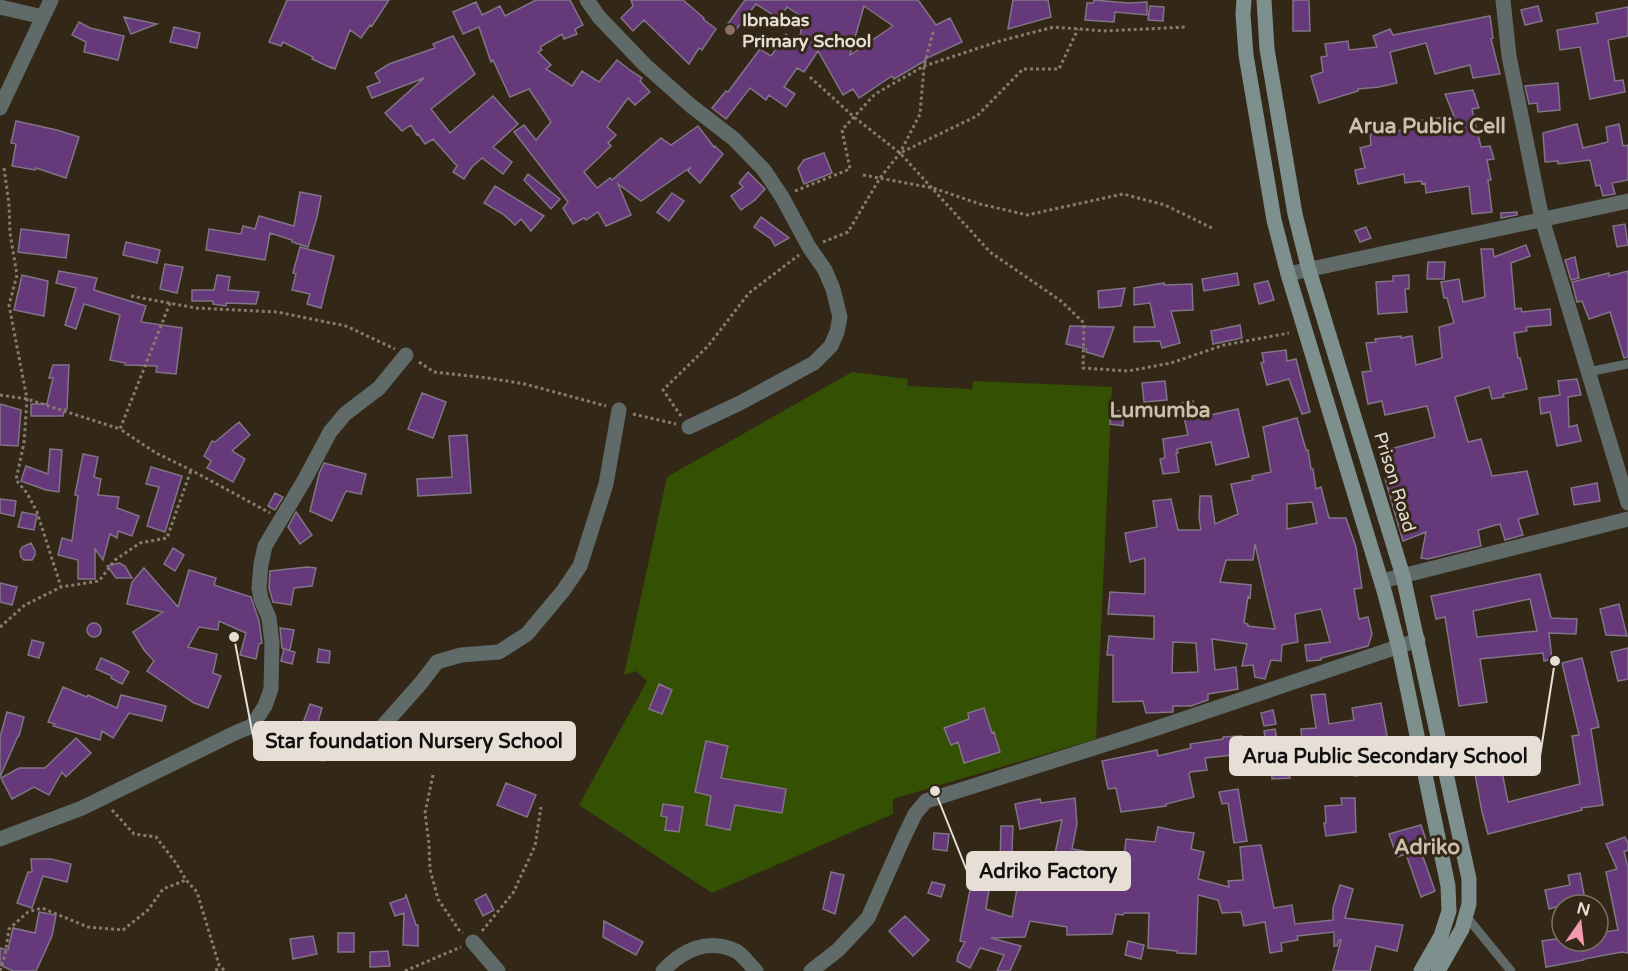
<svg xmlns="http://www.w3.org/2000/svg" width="1628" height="971" font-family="'Varela Round',sans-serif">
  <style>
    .grass { fill: #345103 }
    .building { fill: #66397b; stroke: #817487; stroke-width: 1.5; fill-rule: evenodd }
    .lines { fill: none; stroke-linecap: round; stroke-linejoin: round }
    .path { stroke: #867b6e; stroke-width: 3; stroke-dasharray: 3 3; stroke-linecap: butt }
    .lane { stroke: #606b69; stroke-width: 9 }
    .street { stroke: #606b69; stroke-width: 15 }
    .secondary { stroke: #7e908d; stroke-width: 15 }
    .education-dot { fill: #8d6e63; stroke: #332717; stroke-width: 2 }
    .labels { text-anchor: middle; stroke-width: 6; stroke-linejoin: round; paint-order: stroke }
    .poi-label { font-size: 18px; font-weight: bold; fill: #e7dfd5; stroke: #332717; text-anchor: start }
    .street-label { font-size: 18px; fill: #e7dfd5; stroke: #332717 }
    .quarter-label { font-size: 21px; font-weight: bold; fill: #cdbfab; stroke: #332717 }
    .leader { fill: none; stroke: #e7dfd5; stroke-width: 2 }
    .callout-dot { fill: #e7dfd5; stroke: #332717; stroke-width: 2 }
    .callout { fill: #e7dfd5; stroke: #e7dfd5; stroke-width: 2 }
    .callout-label { font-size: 20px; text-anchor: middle; font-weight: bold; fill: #111 }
  </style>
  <rect width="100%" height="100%" fill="#332717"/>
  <path class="grass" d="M852,372L908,379L907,386L972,389L973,381L1112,387L1096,739L893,799V814L712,893L579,805L647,681L636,671L624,675L667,477Z"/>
  <path class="building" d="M287,0H389L372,26L370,25L361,38L350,30L335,69L331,67V68L312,59L313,57L283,42L281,46L269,42Z
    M536,0H570L583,25L575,29L577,34L564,39L562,34L540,47L542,50L538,52L551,65L546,69L572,86L582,71L599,82L617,60L631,71L642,78L640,81L650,92L635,105L628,98L607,127L616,135L608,143L611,146L584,172L597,188L610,178L612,180L661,138L671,145L698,126L714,147L715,146L723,154L700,183L688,171L691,167L641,201L618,184L631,215L606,226L598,212L586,220L584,218L573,224L563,208L568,202L514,132L524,125L536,140L551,122L529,89L510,97L493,60L491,62L479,27L463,34L453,12L476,2L482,15L500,6L505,16Z
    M631,0H683L704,18L703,19L716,29L702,50L699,48L689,64L644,20L633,31L621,18L633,6Z
    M745,0H918L936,25L950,18L962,42L925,59L926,60L894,79L892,76L859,98L853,89L843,95L818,51L804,72L797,68L784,87L795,94L786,107L769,95L766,100L750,88L726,119L712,108L726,91L728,92L760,49L771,56L786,34L799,43L803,17L787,7L779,19L756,4L732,35L724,29ZM864,6L893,26L850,55Z
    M1013,0H1048L1051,17L1008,29Z
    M1094,0L1128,3L1147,2V15L1115,12L1114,22L1085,20L1087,3H1093Z
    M1293,0H1309L1310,31H1293Z
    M1150,6L1164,7L1163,21L1148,20Z
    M1538,6L1542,21L1525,25L1521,10Z
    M1628,7V36L1608,40L1615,81L1623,80L1625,92L1590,99L1580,47L1560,50L1557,30L1598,23L1596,13Z
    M1490,16L1493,38L1491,39L1500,74L1473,78L1470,65L1435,74L1426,43L1390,52L1397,83L1379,87L1358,89V91L1319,103L1311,76L1323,72L1321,57L1327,56L1325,44L1348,41L1349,50L1377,47L1373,36L1390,29L1393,35Z
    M124,17L157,24L131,34Z
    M79,22L90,28L124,36L118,60L84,52L86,42L72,35Z
    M174,27L200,33L197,48L170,42Z
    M453,36L475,74L431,109L450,133L493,96L518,124L493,147L512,162L503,174L482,158L472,167L464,179L453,172L457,166L433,139L425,144L418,134L417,135L411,125L402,131L385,113L424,78L372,98L367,87L380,82L375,73L389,64L435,48L433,44Z
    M1558,83L1560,110L1538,112L1537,103L1529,104L1525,86Z
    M1473,90L1479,108L1472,109L1481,147L1490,146L1494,159L1487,160L1491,180H1488L1492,212L1472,214L1469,186L1426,193L1425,183L1422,184L1421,181L1405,183L1404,174L1358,184L1355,170L1365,168L1360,148L1371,145L1370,134L1402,130V123L1454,116L1445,94Z
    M16,121L57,130L79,137L66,178L36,168L35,170L12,166L16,144L11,143Z
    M1577,124L1583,148L1608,142L1606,127L1619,124L1623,146L1628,145V180L1612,183L1615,194L1603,196L1600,185L1596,186L1590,160L1558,164V161L1545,162L1543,133Z
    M824,153L832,173L804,184L798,168L804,160Z
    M748,172L765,189L755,200L741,210L731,196L743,187L739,183Z
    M528,174L560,199L551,209L524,180Z
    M495,186L544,216L531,231L521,219L515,225L503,214L484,203Z
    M300,192L321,196L317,217L308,247L292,242V240L270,233L265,260L206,250L209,229L241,234L243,226L255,229L259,216L294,226Z
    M672,193L684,201L669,221L657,212Z
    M1517,212V215L1501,218V213Z
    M761,217L789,238L775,246L771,239L754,227Z
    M1625,224L1628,245L1617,247L1613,226Z
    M1366,227L1371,238L1360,242L1355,231Z
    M21,229L69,235L66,258L18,252Z
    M126,242L160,250L157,263L123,255Z
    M1526,245L1530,256L1511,263L1515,309L1521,308L1522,312L1550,309L1551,325L1526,327L1527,331L1514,333L1518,358H1520L1527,389L1503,394L1504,397L1492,399L1489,387L1455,397L1468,442L1481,439L1492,476L1527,471L1538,514L1518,519L1523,535L1505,540L1500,524L1478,530L1481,546L1428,559L1421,558L1426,532L1403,541L1385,479L1387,478L1383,451L1435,437L1427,406L1385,415L1382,401L1368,404L1362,372L1371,371L1366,343L1376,342L1375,339L1401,336V338L1412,336L1416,365L1442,358L1439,327L1454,323L1447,298H1444L1441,282L1459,279L1463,302L1485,297L1481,249H1493L1494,257Z
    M300,247L334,256L321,308L307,304L310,294L292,290L296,274L293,273Z
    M1575,257L1579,278L1571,280L1565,260Z
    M1428,262H1445L1444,279H1427Z
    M165,264L183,267L177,293L160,289Z
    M59,271L97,278L94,290L146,306L141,322L182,328L176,374L156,372L157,366L125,365V363L110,360L120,315L84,304L76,329L65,325L76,288L56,283Z
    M1628,271V357L1624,358L1610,312L1589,319L1582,301L1577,302L1572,282L1609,273V276Z
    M1237,273L1239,285L1204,291L1202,279Z
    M22,275L48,281L44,316L14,310Z
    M217,275L230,277L228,290L259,292L256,304L226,303V306L213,304V301H192V290H214Z
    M1409,275V289H1405L1407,312L1378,314L1376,282L1393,281V276Z
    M1268,281L1274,300L1259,304L1254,284Z
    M1164,283V285L1192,284L1193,310L1171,311L1180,343L1162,348L1160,341L1134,342V327H1155L1150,303L1134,305V288Z
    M1125,288L1121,306L1099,308L1098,291Z
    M1240,325L1242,338L1213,344L1211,331Z
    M1070,326L1114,327L1103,357L1086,352L1087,349L1066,344Z
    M1286,350L1287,361L1296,359L1310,412L1302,414L1289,379L1267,385L1261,363L1264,362L1262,353Z
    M53,365H69L67,409H65L63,416H31V404H47L53,378H49Z
    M1577,379L1581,395L1568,397L1569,427L1577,425L1581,441L1557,446L1550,412L1541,414L1539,398L1560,395L1558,381Z
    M1165,381L1167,400L1144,402L1142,383Z
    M422,393L446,402L433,438L408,429Z
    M1193,401L1197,418L1238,409L1249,457L1216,465L1211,442L1177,449L1178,453H1176L1179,472L1163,474L1160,459L1165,458L1163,439L1188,435L1181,403Z
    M0,404L21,410L18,446L0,445Z
    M1111,410L1123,411V426L1110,424Z
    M1297,418L1306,450H1308L1311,469H1313L1316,489L1321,487L1329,518H1346L1356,547L1362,588L1354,589L1359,619L1368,617L1372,634L1368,646L1321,658V660L1307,661L1305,645L1330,642L1321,609L1295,614L1298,642L1282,645L1281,661L1271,660L1265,679L1255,677L1253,665L1242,666L1247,644L1212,639L1215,670L1236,667L1238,689L1208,694V700L1191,706H1173V712L1146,713L1143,701L1113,702V655H1107L1109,636L1154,639V616L1108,614L1110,592L1145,594V558L1130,562L1125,533L1157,527L1153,501L1171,499L1178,530H1201L1199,518L1200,496H1211L1215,524L1238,514L1231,484L1253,480L1252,476L1271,472L1263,427ZM1312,502L1317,523L1287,529V504ZM1255,544L1267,596L1275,629L1248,626V624L1244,623L1248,597L1250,598L1251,585L1220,582L1226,560H1253ZM1173,642L1196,643L1198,672L1172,673Z
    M239,422L250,435L232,451L245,459L233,482L207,468L211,461L204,456L212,441L215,442Z
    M467,435L471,493L418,496L417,479L452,477L449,436Z
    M50,449L62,450L59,492L46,490L21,481L26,466L48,474Z
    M83,454L98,457L94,477L101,479L98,495L119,497L117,508L139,516L132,536L118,531L117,538L110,534L103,560L95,549V579H78V560L58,555L62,538L72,541L78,496L75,495Z
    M324,463L366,474L361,494L346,491L332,521L310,511L319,474Z
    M151,467L182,476L165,532L147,526L159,487L146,484Z
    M1597,483L1600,501L1574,505L1571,488Z
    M275,493L283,497L275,510L268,506Z
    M0,499L16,501L14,516L0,513Z
    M22,512L37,515L34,530L18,527Z
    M296,512L312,535L300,544L288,527Z
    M31,543L35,551V555L32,560H24L21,557L20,551L22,547Z
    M173,548L184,555L175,571L164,564Z
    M119,563L125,566L132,578H116L107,566Z
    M307,567L316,568L312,586L294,588L291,605L273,602L269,588L270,571Z
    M144,568L178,607L189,570L216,578L214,585L251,597L259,621L262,643L259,644L256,659L240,655L246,633L219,621L218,630L199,627L188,647L217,654L213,673L221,676L208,708L194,703L147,671L154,661L144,650L133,632L163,612L127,604L132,582Z
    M1540,574L1551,618L1577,619L1576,634L1549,633L1552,659L1544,661L1543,653L1480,659L1487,702L1459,706L1445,617L1436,619L1431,596ZM1530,599L1537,631L1477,637L1473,611Z
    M0,583L17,587L12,605L0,602Z
    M1619,604L1627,636L1606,635L1600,609Z
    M87 630a7 7 0 1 1 14 0a7 7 0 1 1-14 0Z
    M280,628L294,630L290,650L284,649L295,652L292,664L281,661L284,649L282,648Z
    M32,640L44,643L39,658L28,655Z
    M1628,648V679L1618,681L1611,652Z
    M319,649L330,651L329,663L317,662Z
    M101,658L119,666L129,672L122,684L111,678L112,676L96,669Z
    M1582,658L1599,727L1591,729L1603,805L1581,808L1582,810L1488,834L1482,812L1469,742L1495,737L1508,802L1580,784L1572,736L1579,735L1562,663Z
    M659,684L672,690L662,714L649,709Z
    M63,687L87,697L88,695L117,708L121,695L166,706L162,721L129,713L113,738L102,731L100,740L53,726L55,724L48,722Z
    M1325,694L1329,724L1354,720L1352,708L1381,703L1390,752L1393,751L1396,770L1380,772V770L1356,776L1304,766L1301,729L1316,728L1311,695Z
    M310,704L322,708L313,739L299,734Z
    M984,708L992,733L994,732L1000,752L964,763L958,742L951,745L944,728L969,719L968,713Z
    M1273,710L1276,724L1264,726L1261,713Z
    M7,712L24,717L19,736H18L0,777V737Z
    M1275,729L1279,749L1267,750L1264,731Z
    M1242,736L1243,754L1205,758L1207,770L1190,772L1189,774L1194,797L1166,804V806L1121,812L1116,788L1108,789L1102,761L1157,750L1158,756L1191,748L1190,744L1223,739V737Z
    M76,738L91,753L66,777L62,772L49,795L34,787L12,799L1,778L19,768H45Z
    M706,741L728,746L721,778L786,789L782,813L735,805L730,830L706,825L711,796L695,792Z
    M1286,763L1290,778L1272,779L1271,765Z
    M506,783L536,795L527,817L497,805Z
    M1238,789L1247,841L1234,843L1228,803L1222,804L1219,792Z
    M1075,798L1077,824L1072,849L1124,858L1126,839L1155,842L1158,827L1177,831L1194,833L1191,849L1204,852L1198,879L1229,887L1228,881L1243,880L1240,847L1261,845L1274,908L1292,905L1295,924L1333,920V908L1340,885L1353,889L1345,918L1403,925L1397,951L1376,946L1370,971H1333L1341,940H1339L1337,946H1334V932L1297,936L1298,940L1281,943L1282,951L1270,953L1265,922L1244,926L1241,912L1222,913L1218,900L1198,895L1196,954L1177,953V951L1148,948L1149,913H1124L1123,915L1116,914L1112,934L1067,935V927L1030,921L1025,937L991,938L1021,946L1010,971H997L1004,955L980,948L970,968L957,961L958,955L965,942L960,941L969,895L971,886L978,887L981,862L993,863L986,909L1012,917L1021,866L1036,868L1037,865L1052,868L1062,820L1020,829L1015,804L1040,799L1041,803Z
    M1341,798H1355L1356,832L1326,836L1324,823H1326L1325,806L1342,805Z
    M663,804L683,807L679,832L665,830L667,817L661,816Z
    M1421,825L1430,852L1422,854L1435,891L1421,897L1406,854L1397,857L1389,834Z
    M1001,826H1013L1011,874L998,873V862H1000Z
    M934,833L949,834L947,851L933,849Z
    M1625,837L1628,844V850L1624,852L1628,867V953L1622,952L1584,959V960L1546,967L1542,941L1562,938V941H1598V933L1618,930L1606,872L1617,869L1606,844Z
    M31,859H51L71,864L67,882L43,876L32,908L17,903L28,872H32Z
    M831,872L844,875L835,914L823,909Z
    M1580,873L1586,905H1562L1549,909L1545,890L1570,885L1568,875Z
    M932,882L945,885L941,897L928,893Z
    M486,894L494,910L483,916L475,900Z
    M406,895L416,925H418V946L403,945L404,913L395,916L390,903L405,898Z
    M39,912L56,915L52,936L36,971H13L0,965V948L8,950L13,928L35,933Z
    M905,916L929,940L913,956L889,931Z
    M604,921L643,942L636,955L603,937Z
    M338,933H354V952H338Z
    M313,936L317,954L293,959L290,939Z
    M1128,941L1144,945L1141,959L1125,955Z
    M388,951L390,966L370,967V952Z"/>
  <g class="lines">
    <path class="path" d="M810,77L854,117L900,153L990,252L1061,301L1084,323L1083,368L1128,371L1171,363L1224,345L1289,333
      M902,152L977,116L1023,69H1059L1078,29
      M4,168L9,204L10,233L17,275L9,305L27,399L24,443L16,480L27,493L37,512L61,587
      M863,175L933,188L980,204L1027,215L1123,194L1165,205L1212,228
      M795,191L850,169L842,130L875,94L924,66L1000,41L1054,27L1103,31L1187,27
      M823,242L848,232L880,178L900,153L920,114L924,66L934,29
      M131,296L196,308L277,312L346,326L395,349
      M170,303L120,429L156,453L191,470L270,513
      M419,362L434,372L488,378L525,384L606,406
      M0,395L27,399L120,429
      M633,414L676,424
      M681,416L663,390L708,346L749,293L799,255
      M0,627L25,605L61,587L99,581L115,560L140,543L167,538L191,470
      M433,775L425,813L429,844L430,869L438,899L459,930L463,933
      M112,810L134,834L156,837L176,863L186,880L197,892L219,965L225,971
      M482,931L513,893L535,846L541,807
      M0,971L5,955L9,929L28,912L42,908L88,927L123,930L148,910L163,889L186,880
      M216,971L219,965
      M405,971L461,947"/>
    <path class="lane" d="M1588,372L1628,364
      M1466,916L1511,971"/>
    <path class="street" d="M587,0L599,17L645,65L690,105L734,139L764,170L782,197L809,247L825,270L833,289L840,317L837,332L831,346L814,363L740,403L689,427
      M1503,0L1509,56L1542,219L1628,503
      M0,7L43,17
      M0,108L51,0
      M1288,274L1628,201
      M1382,581L1628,519
      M252,726L323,754L357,744L381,728L421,683L437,662L461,655L499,652L527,634L563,591L580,566L606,484L619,410
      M0,839L82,808L235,733L252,726L265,706L271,689L272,643L269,618L261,599L259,588L261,564L265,546L305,479L330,432L345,414L379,388L406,355
      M473,942L498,971
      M663,971C682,950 708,938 736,951C743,955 750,965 756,971
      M811,971L838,950L868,918L903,839L915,814L926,801L1157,728L1418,640"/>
    <path class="secondary" d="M1244,0L1243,14L1246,55L1274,220L1288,274L1385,594L1399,648L1448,886L1449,911L1441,936L1421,971
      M1264,0L1267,49L1295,214L1309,270L1403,576L1469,879V904L1462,929L1438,971"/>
  </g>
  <circle class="education-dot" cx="730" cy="30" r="6"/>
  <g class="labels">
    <g class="poi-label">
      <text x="742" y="26">Ibnabas<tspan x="742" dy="21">Primary School</tspan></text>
    </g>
    <g class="street-label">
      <text transform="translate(1395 482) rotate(73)" y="6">Prison Road</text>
    </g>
    <g class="quarter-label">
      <text x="1427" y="133">Arua Public Cell</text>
      <text x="1160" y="417">Lumumba</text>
      <text x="1427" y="854">Adriko</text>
    </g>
  </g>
  <path class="leader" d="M234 637L254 741M1555 661L1540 756M935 791L967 871"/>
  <g class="callout-dot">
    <circle cx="234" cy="637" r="6"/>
    <circle cx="1555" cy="661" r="6"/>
    <circle cx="935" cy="791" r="6"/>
  </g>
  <g class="callout">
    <rect x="254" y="722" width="321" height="38" rx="6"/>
    <rect x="1230" y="737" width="310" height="38" rx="6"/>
    <rect x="967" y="852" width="163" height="38" rx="6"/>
  </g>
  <g class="callout-label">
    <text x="414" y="748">Star foundation Nursery School</text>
    <text x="1385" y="763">Arua Public Secondary School</text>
    <text x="1048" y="878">Adriko Factory</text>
  </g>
  <g transform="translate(1580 923) rotate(14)"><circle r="28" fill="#332717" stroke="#7b7163" stroke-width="1.5"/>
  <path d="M0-4.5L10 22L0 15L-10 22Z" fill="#f29aae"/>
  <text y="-9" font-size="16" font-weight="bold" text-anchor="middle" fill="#e7dfd5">N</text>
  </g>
</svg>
